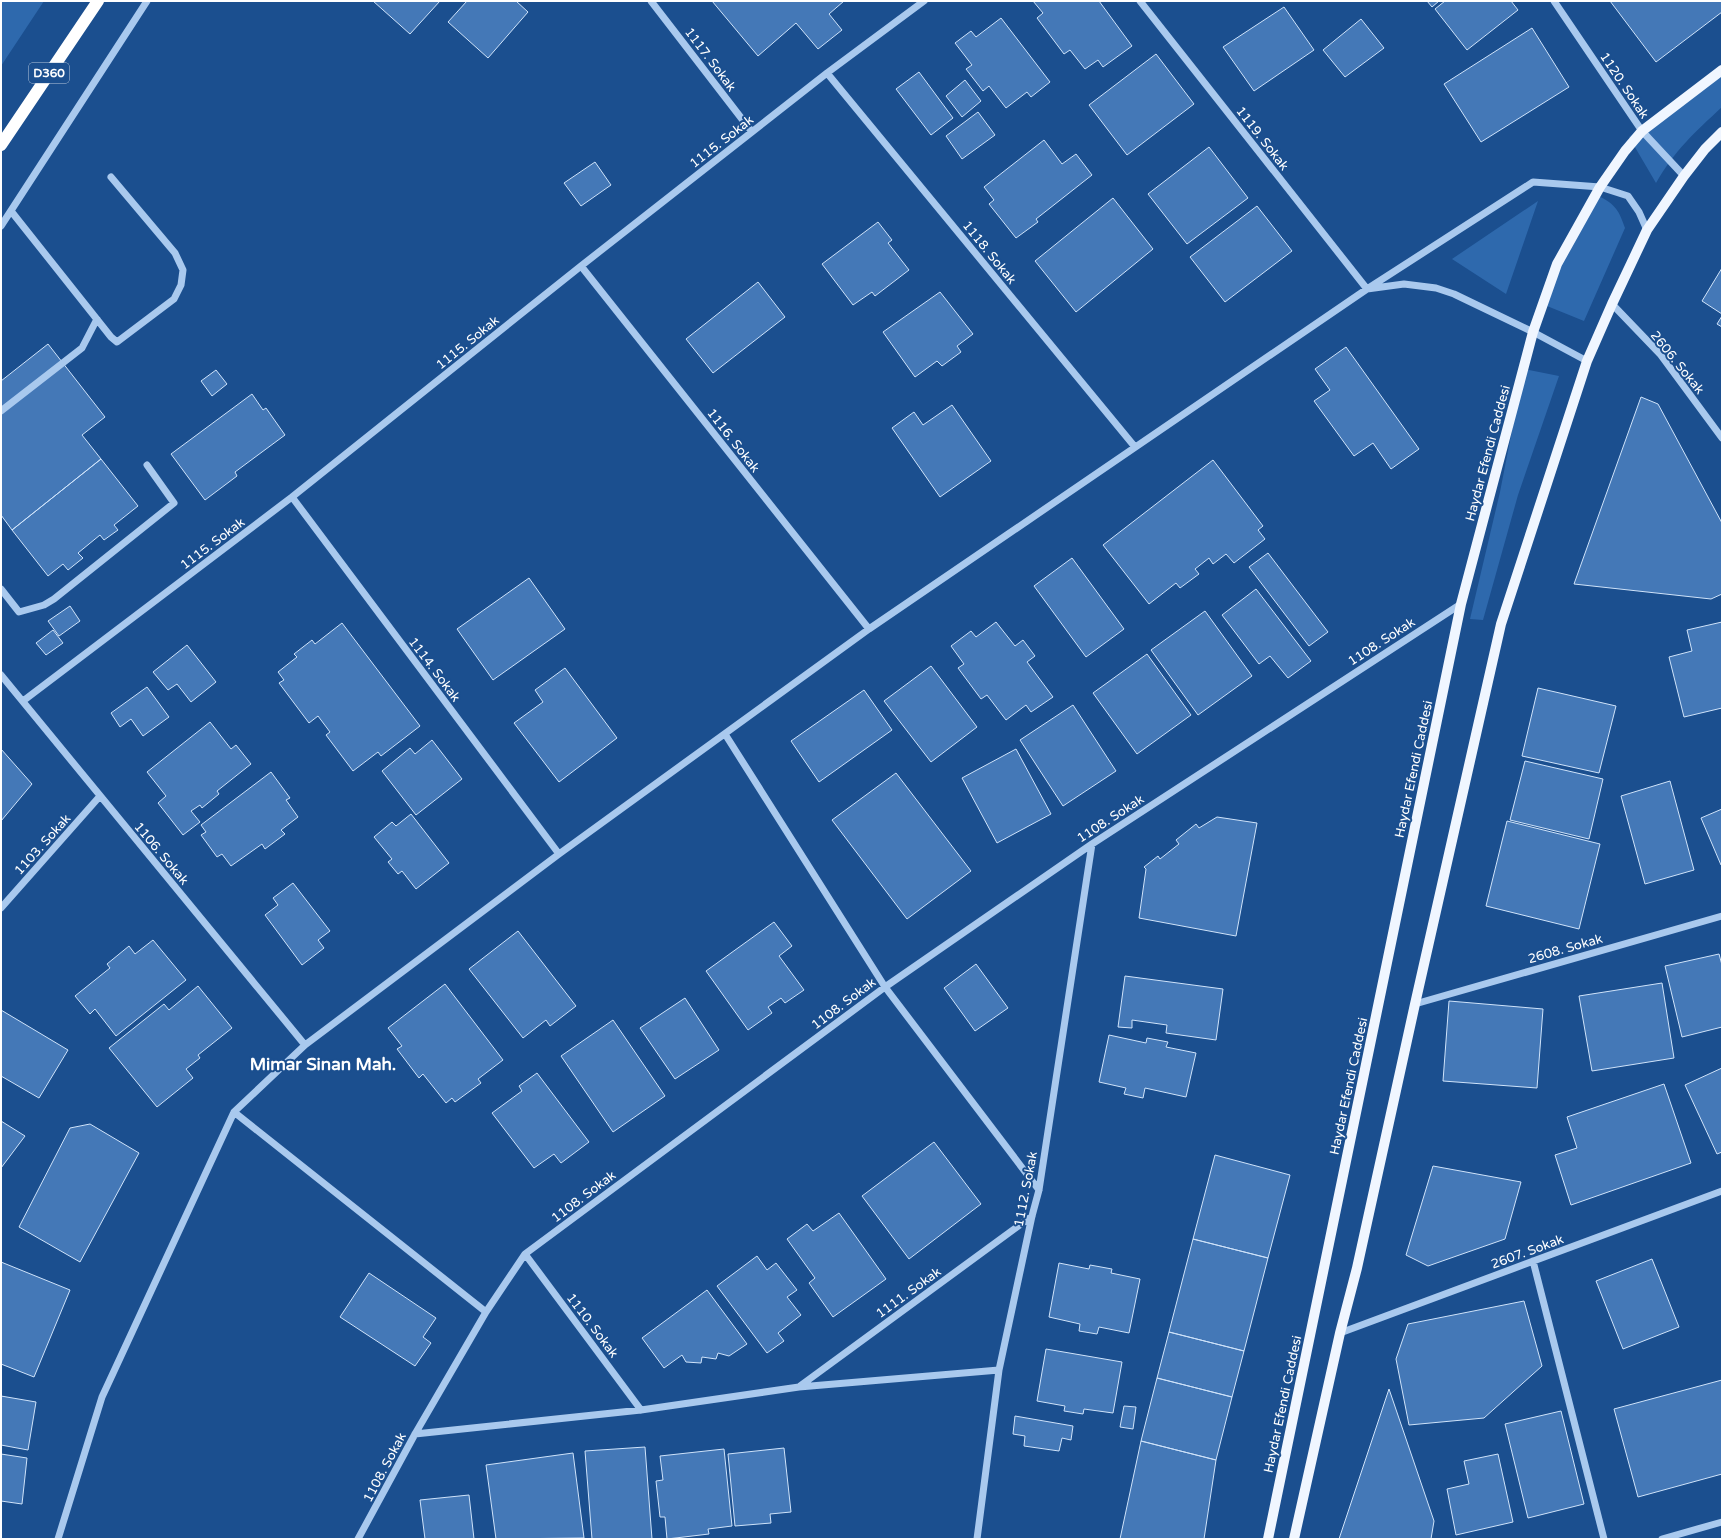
<svg xmlns="http://www.w3.org/2000/svg" width="1723" height="1540" font-family="'Varela Round',sans-serif">
  <style>
    .green { fill: #2e69ad }
    .building { fill: #4478b7; stroke: #cfe3fa }
    .lines { fill: none; stroke-linecap: round; stroke-linejoin: round }
    .minor { stroke: #a9c9ee; stroke-width: 7 }
    .major { stroke: #f0f6ff; stroke-width: 10 }
    .highway { stroke: #fff; stroke-width: 12 }
    .labels { text-anchor: middle; stroke-width: 4; stroke-linejoin: round; paint-order: stroke }
    .shield { fill: #1b4f8f; stroke: #bbcadd; stroke-width: 1 }
    .shield-label { font-size: 12px; font-weight: bold; fill: #fff }
    .street-label { font-size: 13px; fill: #fff; stroke: #1b4f8f }
    .district-label { font-size: 17px; font-weight: bold; fill: #fff; stroke: #1b4f8f }
  </style>
  <rect width="100%" height="100%" fill="#1b4f8f"/>
  <path class="green" d="M1,1H44L1,66Z
    M1722,66V107C1694,133 1675,150 1656,183L1629,137Z
    M1595,194C1614,204 1618,207 1625,228L1584,321L1547,306L1561,259Z
    M1538,201L1506,294L1452,259Z
    M1524,369L1559,376L1518,495L1483,620L1470,619L1500,492Z"/>
  <path class="building" d="M373,1H440L410,34Z
    M467,1H516L528,12L488,58L448,22Z
    M712,1H844L829,14L842,30L818,49L796,23L758,56Z
    M1033,1H1099L1132,46L1103,67L1098,60L1085,69L1070,50L1064,54L1037,18L1043,13Z
    M1427,1H1439L1432,7Z
    M1445,1H1511L1518,10L1467,50L1435,9Z
    M1610,1H1722V12L1656,62Z
    M1284,7L1314,50L1254,91L1223,47Z
    M1001,18L1050,82L1031,97L1027,92L1006,108L989,86L983,91L966,69L972,65L955,43L971,31L976,37Z
    M1361,19L1384,48L1345,77L1323,50Z
    M1532,28L1569,87L1481,142L1444,84Z
    M1156,54L1194,104L1127,155L1089,105Z
    M919,72L953,118L931,135L896,89Z
    M965,80L981,101L962,117L946,96Z
    M978,112L995,135L962,159L946,136Z
    M1044,140L1062,164L1076,154L1092,175L1036,219L1038,222L1016,238L989,204L994,200L984,187Z
    M1209,147L1248,198L1187,244L1148,194Z
    M595,162L611,185L581,206L564,183Z
    M1113,198L1153,249L1076,312L1035,261Z
    M1257,206L1292,251L1225,302L1190,257Z
    M878,222L892,240L888,243L909,270L875,296L872,292L853,305L822,264Z
    M1722,268V314L1702,301Z
    M758,282L785,317L713,373L686,339Z
    M940,292L973,334L957,346L961,352L942,366L937,361L915,377L883,332Z
    M1722,316V327L1717,324Z
    M48,344L105,417L82,435L101,459L12,530L1,515V381Z
    M1346,347L1419,449L1391,469L1373,443L1354,456L1314,401L1330,390L1315,369Z
    M216,370L227,384L212,396L201,381Z
    M252,394L263,410L266,408L285,435L235,472L237,476L205,500L171,454Z
    M1641,397L1658,404L1722,523V594L1711,599L1574,584Z
    M952,405L991,461L940,497L892,428L914,412L923,425Z
    M101,459L138,506L114,525L118,530L104,540L100,535L78,553L83,558L68,570L63,564L48,576L12,530Z
    M1213,460L1263,526L1258,530L1265,539L1234,563L1226,554L1213,564L1209,558L1195,569L1199,574L1180,588L1176,583L1149,604L1103,545Z
    M1268,553L1328,632L1309,646L1249,567Z
    M1072,558L1124,629L1086,657L1034,586Z
    M529,578L565,629L493,680L457,629Z
    M1256,589L1311,661L1288,678L1270,656L1259,664L1222,615Z
    M70,606L80,621L59,636L48,621Z
    M1205,611L1252,676L1198,715L1151,650Z
    M996,622L1015,646L1023,640L1035,656L1027,662L1053,697L1031,712L1026,705L1006,720L987,695L981,699L958,668L964,664L951,646L971,631L976,637Z
    M1722,622V708L1684,717L1669,657L1692,651L1687,630Z
    M342,623L420,726L381,756L378,752L353,771L326,735L330,732L318,716L309,723L279,683L284,680L278,672L297,657L294,654L312,640L315,644Z
    M53,630L63,643L46,655L36,643Z
    M187,645L216,682L191,702L177,684L168,690L153,672Z
    M1147,654L1191,715L1137,754L1093,693Z
    M931,666L977,727L931,762L884,701Z
    M565,668L617,738L559,782L514,723L543,702L535,690Z
    M147,687L169,717L143,736L131,719L120,727L111,713Z
    M1538,688L1616,706L1599,773L1522,756Z
    M864,690L892,730L819,782L791,741Z
    M1073,705L1116,771L1063,806L1020,740Z
    M210,722L231,749L236,745L251,764L217,791L219,794L202,808L200,805L191,811L200,822L183,835L158,803L166,796L147,772Z
    M432,740L462,779L416,815L382,771L410,748L415,754Z
    M1,749L32,784L1,821Z
    M1016,749L1051,814L997,843L962,778Z
    M1525,761L1603,779L1589,839L1510,820Z
    M271,772L290,798L286,800L298,817L281,830L285,834L265,849L262,844L231,866L222,854L217,857L201,835L206,832L201,825Z
    M896,773L971,871L907,919L832,820Z
    M1670,781L1694,870L1645,884L1621,796Z
    M1722,809V864L1721,865L1701,818Z
    M411,814L449,863L416,889L402,871L398,874L388,862L392,859L374,837L392,822L396,826Z
    M1217,817L1257,823L1236,936L1139,918L1146,869L1144,867L1158,856L1160,859L1179,844L1176,840L1196,824L1199,828Z
    M1507,821L1600,844L1579,929L1486,906Z
    M293,883L330,931L318,940L324,948L302,965L265,915L278,905L273,898Z
    M774,922L792,946L779,956L804,990L785,1003L781,998L768,1007L772,1013L748,1030L706,971Z
    M518,931L576,1006L550,1026L546,1020L523,1038L469,969Z
    M153,940L186,980L116,1036L95,1009L90,1014L75,996L110,968L107,964L129,946L135,954Z
    M1719,954L1722,965V1027L1682,1037L1665,966Z
    M976,964L1008,1008L975,1031L944,988Z
    M1125,976L1223,989L1216,1040L1166,1033L1167,1025L1132,1020V1028L1118,1027Z
    M1662,983L1674,1058L1592,1071L1579,996Z
    M445,984L503,1060L478,1079L481,1083L455,1102L452,1098L446,1103L423,1074L419,1078L397,1049L402,1046L388,1028Z
    M198,986L232,1028L198,1055L200,1058L186,1069L193,1078L157,1107L109,1048L164,1004L169,1010Z
    M685,998L719,1050L675,1079L640,1028Z
    M1449,1001L1543,1009L1537,1088L1443,1081Z
    M1,1010L68,1050L39,1098L1,1076Z
    M613,1020L665,1096L613,1132L561,1056Z
    M1109,1035L1146,1043L1147,1038L1168,1042L1166,1047L1196,1053L1186,1097L1145,1088L1143,1098L1124,1094L1126,1088L1099,1082Z
    M1722,1068V1152L1717,1154L1685,1085Z
    M537,1073L589,1142L561,1163L554,1154L534,1168L492,1113L522,1091L519,1086Z
    M1664,1084L1691,1163L1571,1205L1555,1155L1577,1148L1567,1117Z
    M1,1121L25,1136L1,1168Z
    M90,1124L139,1153L80,1262L19,1227L70,1128Z
    M934,1142L981,1204L909,1259L862,1196Z
    M1215,1155L1290,1175L1268,1258L1193,1239Z
    M1433,1166L1521,1182L1505,1239L1428,1266L1406,1255Z
    M839,1213L886,1279L833,1317L809,1283L815,1278L787,1239L807,1224L813,1231Z
    M1193,1239L1268,1258L1244,1351L1169,1332Z
    M757,1256L767,1270L776,1263L797,1290L787,1297L801,1315L778,1333L784,1341L767,1353L717,1286Z
    M1652,1259L1679,1327L1623,1349L1596,1281Z
    M1,1262L70,1290L34,1377L1,1364Z
    M1059,1263L1089,1269L1090,1265L1112,1269L1111,1273L1140,1279L1129,1333L1099,1327L1097,1334L1079,1331L1080,1324L1049,1317Z
    M369,1273L436,1318L423,1337L431,1343L415,1366L340,1317Z
    M707,1290L747,1344L729,1356L718,1353L716,1359L702,1357L701,1363L686,1362L682,1355L664,1368L642,1338Z
    M1524,1301L1542,1366L1484,1418L1409,1425L1396,1359L1408,1324Z
    M1169,1332L1244,1351L1232,1397L1157,1378Z
    M1046,1349L1122,1362L1113,1413L1084,1409L1083,1414L1064,1411L1065,1406L1037,1401Z
    M1157,1378L1232,1397L1216,1460L1141,1441Z
    M1722,1380V1474L1638,1497L1614,1409Z
    M1389,1389L1434,1521L1431,1539H1339Z
    M1,1396L36,1402L28,1450L1,1445Z
    M1124,1406L1136,1407L1133,1429L1120,1427Z
    M1561,1411L1584,1504L1528,1518L1505,1424Z
    M1015,1416L1073,1426L1071,1440L1062,1438L1059,1451L1024,1446L1025,1436L1013,1434Z
    M1141,1441L1216,1460L1204,1539H1120Z
    M645,1447L652,1539H592L585,1451Z
    M784,1448L791,1512L770,1514L771,1523L735,1526L728,1454Z
    M724,1449L732,1526L708,1529L709,1534L667,1539L665,1517H660L656,1481L663,1480L660,1456Z
    M573,1453L584,1538L496,1539L486,1465Z
    M1,1454L27,1458L22,1504L1,1501Z
    M1498,1454L1513,1522L1456,1535L1447,1489L1469,1484L1464,1461Z
    M469,1495L474,1539H425L420,1500Z"/>
  <g class="lines">
    <path class="minor" d="M651,1L752,132
      M1140,1L1367,289L1404,284L1436,288L1454,294L1533,332L1587,361
      M1554,1L1642,131L1684,176
      M827,73L1135,447
      M11,211L111,337L117,342L174,299L181,285L183,270L175,253L111,177
      M1,226L147,1
      M581,266L869,629
      M1612,304L1660,354L1722,438
      M1,411L82,348L97,319
      M292,497L559,854
      M1,589L19,612L44,605L54,599L174,503L147,465
      M1,675L305,1045
      M23,701L292,497L581,266L827,73L924,1
      M725,734L885,987L1039,1190
      M1,908L100,796
      M1415,1004L1722,916
      M234,1112L486,1312
      M525,1254L641,1410
      M1533,1261L1604,1539
      M1340,1333L1722,1191
      M800,1386L1032,1216
      M415,1434L641,1410L799,1387L999,1370
      M58,1539L102,1397L234,1112L305,1045L559,854L869,629L1367,289L1533,182L1600,187L1628,196L1639,212L1647,230
      M358,1539L415,1434L486,1312L525,1254L885,987L1092,844L1461,604
      M977,1539L999,1370L1032,1216L1039,1190L1092,844
      M1662,1539L1722,1522"/>
    <path class="major" d="M1268,1539L1461,604L1533,332L1557,264L1600,187L1625,151L1642,131L1722,70
      M1294,1539L1340,1333L1357,1268L1415,1004L1501,624L1587,361L1612,304L1647,230L1684,176L1705,149L1722,132"/>
    <path class="highway" d="M1,145L98,1"/>
  </g>
  <g class="labels">
    <rect class="shield" x="29" y="63" width="40" height="20" rx="3"/>
    <g class="shield-label">
      <text x="49" y="77">D360</text>
    </g>
    <g class="street-label">
      <text transform="translate(711 59) rotate(53)" y="5">1117. Sokak</text>
      <text transform="translate(1625 85) rotate(56)" y="5">1120. Sokak</text>
      <text transform="translate(1263 138) rotate(52)" y="5">1119. Sokak</text>
      <text transform="translate(721 141) rotate(-38)" y="5">1115. Sokak</text>
      <text transform="translate(990 252) rotate(51)" y="5">1118. Sokak</text>
      <text transform="translate(467 342) rotate(-39)" y="5">1115. Sokak</text>
      <text transform="translate(1678 362) rotate(51)" y="5">2606. Sokak</text>
      <text transform="translate(734 440) rotate(52)" y="5">1116. Sokak</text>
      <text transform="translate(1487 453) rotate(-75)" y="5">Haydar Efendi Caddesi</text>
      <text transform="translate(212 543) rotate(-37)" y="5">1115. Sokak</text>
      <text transform="translate(1381 641) rotate(-33)" y="5">1108. Sokak</text>
      <text transform="translate(435 669) rotate(53)" y="5">1114. Sokak</text>
      <text transform="translate(1413 769) rotate(-78)" y="5">Haydar Efendi Caddesi</text>
      <text transform="translate(1110 818) rotate(-33)" y="5">1108. Sokak</text>
      <text transform="translate(42 844) rotate(-48)" y="5">1103. Sokak</text>
      <text transform="translate(162 853) rotate(50)" y="5">1106. Sokak</text>
      <text transform="translate(1565 948) rotate(-16)" y="5">2608. Sokak</text>
      <text transform="translate(843 1003) rotate(-37)" y="5">1108. Sokak</text>
      <text transform="translate(1348 1086) rotate(-78)" y="5">Haydar Efendi Caddesi</text>
      <text transform="translate(1025 1189) rotate(-79)" y="5">1112. Sokak</text>
      <text transform="translate(583 1196) rotate(-37)" y="5">1108. Sokak</text>
      <text transform="translate(1527 1251) rotate(-20)" y="5">2607. Sokak</text>
      <text transform="translate(908 1292) rotate(-36)" y="5">1111. Sokak</text>
      <text transform="translate(593 1325) rotate(53)" y="5">1110. Sokak</text>
      <text transform="translate(1282 1404) rotate(-78)" y="5">Haydar Efendi Caddesi</text>
      <text transform="translate(384 1467) rotate(-62)" y="5">1108. Sokak</text>
    </g>
    <g class="district-label">
      <text x="323" y="1070">Mimar Sinan Mah.</text>
    </g>
  </g>
  <rect width="1723" height="1540" fill="none" stroke="#ffffff" stroke-width="4"/>
</svg>
